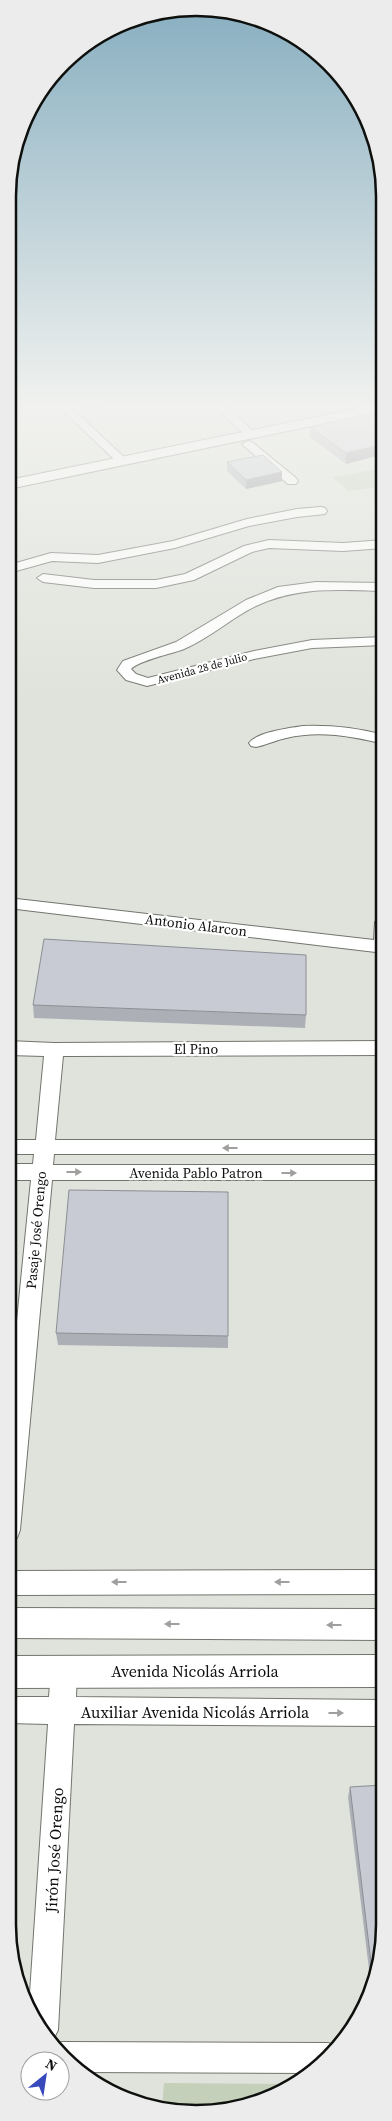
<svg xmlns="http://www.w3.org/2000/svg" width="392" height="2121" font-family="'Source Serif 4',serif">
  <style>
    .green { fill: #c5d0ba }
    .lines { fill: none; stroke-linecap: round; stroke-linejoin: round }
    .minor-casing { stroke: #71756d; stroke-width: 2 }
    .major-casing { stroke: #71756d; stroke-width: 2 }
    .minor { fill: #fff; fill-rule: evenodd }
    .major { fill: #fff; fill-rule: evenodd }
    .wall { fill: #acafb6 }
    .shaded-wall { fill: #8c8e94 }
    .building { fill: #c8cbd4; stroke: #8c8e94 }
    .oneway { fill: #9f9f9e }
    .labels { text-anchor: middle; stroke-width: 4.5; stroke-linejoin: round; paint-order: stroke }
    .far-street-label { font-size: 11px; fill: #0e100d; stroke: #fff }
    .street-label { font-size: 14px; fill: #0e100d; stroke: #fff }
    .near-street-label { font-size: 16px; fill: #0e100d; stroke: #fff }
    .rim { fill: none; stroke: #0e100d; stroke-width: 2.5 }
  </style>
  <rect width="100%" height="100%" fill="#dfe3db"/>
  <path class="green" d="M384,468V486L349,491L332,477Z
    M164,2083L291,2084L256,2104L184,2113L162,2108Z"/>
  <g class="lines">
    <g class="minor-casing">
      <path id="minor" d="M55,403H66L126,459L128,461L126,463H118Z
        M211,403H222L255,433L257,435L255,437H247Z
        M355,403H367L384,416V424Z
        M248,441L252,442L296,478L298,481L296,484H288L244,446L242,444Z
        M321,507L325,508L327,511L325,514L297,517L249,526L175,548L98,563L52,561L9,573V565L51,553L98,555L173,541L247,519L297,509Z
        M269,540L343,543L384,540V548L343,551L269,548L252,552L194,580L156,588H94L43,582L37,578L43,574L94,580H156L185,574L244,546Z
        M316,582L384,583V591C339,590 298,586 256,606C231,618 210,638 184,649C171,654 140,660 131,669L136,674L148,678L254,651L312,640L384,637V645L312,648L254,659L147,686L126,680L117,670L123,661L176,642L246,600L278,587Z
        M303,726C331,725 357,728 384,735V744C352,736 319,730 286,738C276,740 266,745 256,747L251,746L249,743C257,732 290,728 303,726Z
        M8,898L374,940L375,922L378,918L384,917V953L8,908Z
        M8,1041L54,1043L384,1041V1055L63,1056L55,1140H383V1154H54L53,1165H383V1180H52L20,1530L17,1538L8,1541V1411L31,1180H8V1164H33L34,1154H8V1140H36L44,1056L8,1055Z
        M383,1570V1594L8,1595V1571Z
        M64,1657L73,1661L77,1670L76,1697L383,1700V1726L74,1724L58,2030L52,2042L29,2008L48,1724L8,1723V1697H49L51,1670L55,1661Z
        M62,2042L328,2043L337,2046L320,2067L309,2073L84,2072L63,2058L54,2045Z"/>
    </g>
    <g class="major-casing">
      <path id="major" d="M384,403V411L9,489V480Z
        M8,1608L383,1609V1640L8,1638Z
        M383,1655V1687L8,1688V1656Z"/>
    </g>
    <use href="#minor" class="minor"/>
    <use href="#major" class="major"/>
  </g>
  <path class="wall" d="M76,403H102V406L81,409Z
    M384,419V454L346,464L310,437V427Z
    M227,462L282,481L246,489L227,471Z
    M33,1005L306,1015L305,1028L34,1018Z
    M56,1333L228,1336V1348L58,1345Z
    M350,1787L383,1949L371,1986L348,1797Z"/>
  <path class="shaded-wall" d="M97,403H102V406L81,409V406Z
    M384,444V454L346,464V453Z
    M282,472V481L246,489V480Z"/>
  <path class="building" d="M79,403H97L81,406Z
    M374,412L384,419V444L346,453L310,427Z
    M263,455L282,472L246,480L227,462Z
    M44,939L306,955V1015L33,1005Z
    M69,1190L228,1192V1336L56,1333Z
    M383,1785V1949L373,1979L350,1787Z"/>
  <defs><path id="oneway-solid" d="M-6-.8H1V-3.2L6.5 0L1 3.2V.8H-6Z" transform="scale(1.25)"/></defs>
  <g class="oneway">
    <use href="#oneway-solid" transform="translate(230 1148) rotate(180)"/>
    <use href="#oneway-solid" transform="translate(74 1172)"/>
    <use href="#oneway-solid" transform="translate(289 1173)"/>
    <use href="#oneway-solid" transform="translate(119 1582) rotate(180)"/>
    <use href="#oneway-solid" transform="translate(282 1582) rotate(180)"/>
    <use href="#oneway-solid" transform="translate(172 1624) rotate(-180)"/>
    <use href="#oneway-solid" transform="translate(334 1625) rotate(-180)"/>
    <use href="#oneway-solid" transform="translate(336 1713)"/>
  </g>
  <linearGradient id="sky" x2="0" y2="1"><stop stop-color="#87aec0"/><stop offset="0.58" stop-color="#f1f2ef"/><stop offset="1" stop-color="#f1f2ef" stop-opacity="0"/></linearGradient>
  <rect width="392" height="700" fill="url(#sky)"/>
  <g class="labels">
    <g class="far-street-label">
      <text transform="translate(202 668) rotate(-15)" y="4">Avenida 28 de Julio</text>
    </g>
    <g class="street-label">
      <text transform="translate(196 925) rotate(7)" y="5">Antonio Alarcon</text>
      <text x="196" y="1054">El Pino</text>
      <text x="196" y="1178">Avenida Pablo Patron</text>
      <text transform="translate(36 1230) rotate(-85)" y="5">Pasaje José Orengo</text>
    </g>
    <g class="near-street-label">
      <text x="195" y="1677">Avenida Nicolás Arriola</text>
      <text x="195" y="1718">Auxiliar Avenida Nicolás Arriola</text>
      <text transform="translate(54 1850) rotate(-87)" y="6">Jirón José Orengo</text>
    </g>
  </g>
  <path d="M0 0H392V2121H0ZM196 16H196A180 180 0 0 1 376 196V1925A180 180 0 0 1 196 2105H196A180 180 0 0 1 16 1925V196A180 180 0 0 1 196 16Z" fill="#ececec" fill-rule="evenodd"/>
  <path class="rim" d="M196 16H196A180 180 0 0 1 376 196V1925A180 180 0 0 1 196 2105H196A180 180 0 0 1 16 1925V196A180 180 0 0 1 196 16Z"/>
  <g transform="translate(45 2076) rotate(30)"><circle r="24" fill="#ffffff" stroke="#9f9f9e"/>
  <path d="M0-4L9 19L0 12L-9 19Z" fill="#3849bb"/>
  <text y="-8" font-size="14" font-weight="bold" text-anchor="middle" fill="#0e100d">N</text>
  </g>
</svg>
